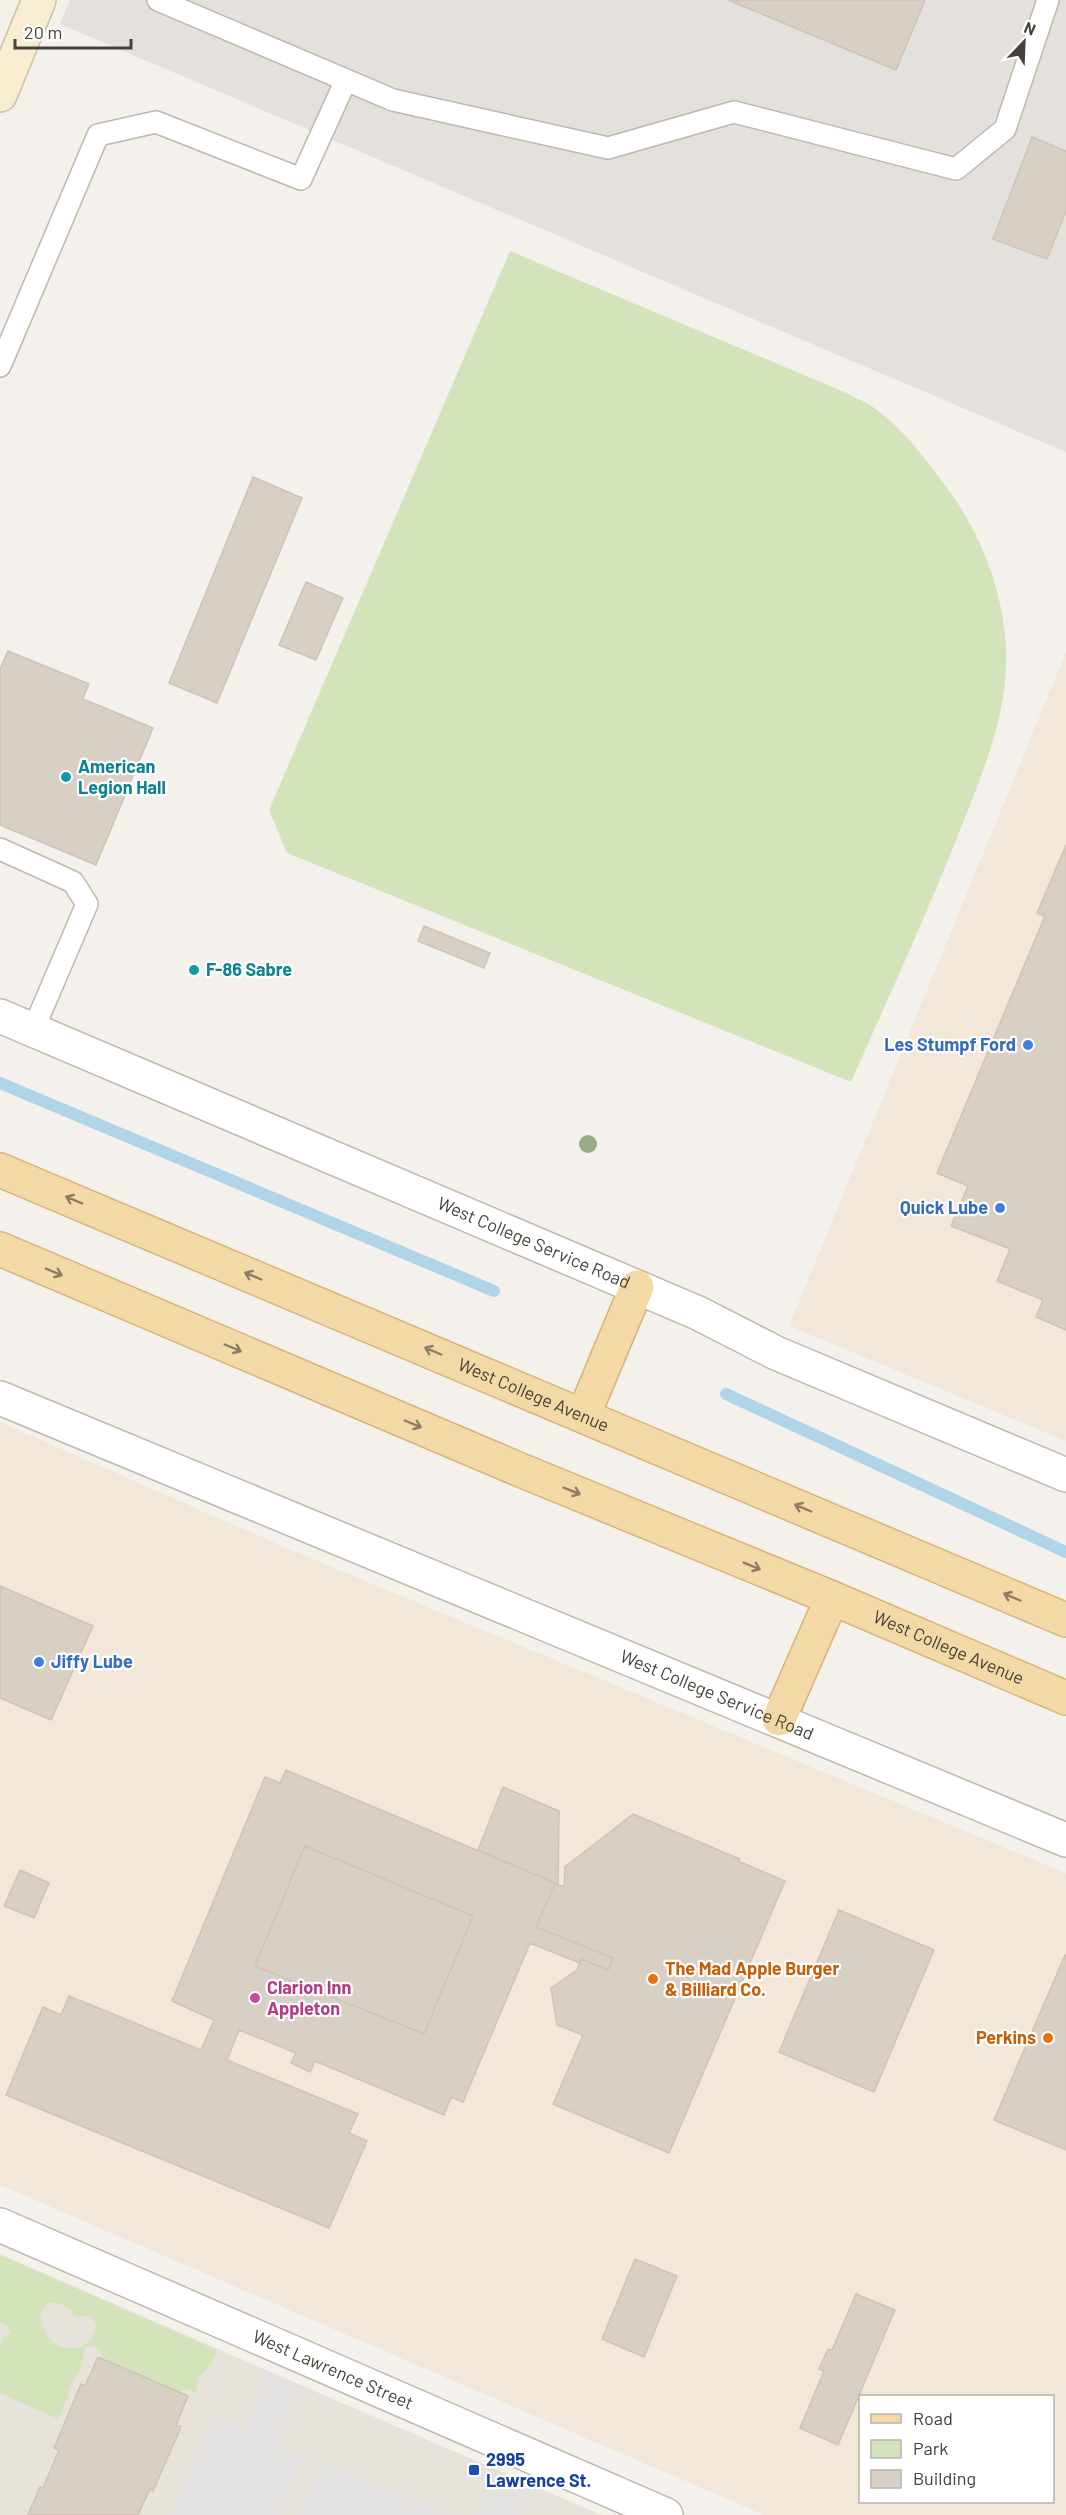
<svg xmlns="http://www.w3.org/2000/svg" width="1066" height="2515" font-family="Barlow,sans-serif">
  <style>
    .residential { fill: #e7e3db }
    .commercial { fill: #f3e7da; fill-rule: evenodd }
    .industrial { fill: #e4e1dd }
    .green { fill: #d3e3ba; fill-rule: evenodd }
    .parking { fill: #e4e2e0 }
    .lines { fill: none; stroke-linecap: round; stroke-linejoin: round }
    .stream { stroke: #b0d5e9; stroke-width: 12 }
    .building { fill: #d8cfc5; stroke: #cfc4b6; stroke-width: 1.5; fill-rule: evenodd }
    .service-casing { stroke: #bfb8af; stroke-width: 24 }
    .minor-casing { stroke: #bfb8af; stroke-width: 36 }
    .tertiary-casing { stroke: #bfb8af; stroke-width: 36 }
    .secondary-casing { stroke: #cec0a1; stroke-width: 36 }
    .primary-casing { stroke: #d7b577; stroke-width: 36 }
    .service { stroke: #fff; stroke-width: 21 }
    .minor { stroke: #fff; stroke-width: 33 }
    .tertiary { stroke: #fff; stroke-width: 33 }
    .secondary { stroke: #f9edd1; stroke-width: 33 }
    .primary { stroke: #f3d9a6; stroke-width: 33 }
    .tree { fill: #99ac86 }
    .oneway { stroke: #8c7e65 }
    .culture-dot { fill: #0f9aa8; stroke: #fff; stroke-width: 2 }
    .shop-dot { fill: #3f7fe0; stroke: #fff; stroke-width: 2 }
    .food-dot { fill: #e8710a; stroke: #fff; stroke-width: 2 }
    .hotel-dot { fill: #d1479c; stroke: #fff; stroke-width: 2 }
    .transit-dot { fill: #1a4fb4; stroke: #fff; stroke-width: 2 }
    .labels { text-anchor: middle; stroke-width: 4.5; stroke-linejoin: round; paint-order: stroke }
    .culture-label { font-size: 18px; font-weight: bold; fill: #0d838f; stroke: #fff; text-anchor: start }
    .shop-label { font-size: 18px; font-weight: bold; fill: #366cbe; stroke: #fff; text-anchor: end }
    .street-label { font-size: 18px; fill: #48423a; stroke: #fff }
    .food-label { font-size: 18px; font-weight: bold; fill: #c56008; stroke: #fff; text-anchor: start }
    .hotel-label { font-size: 18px; font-weight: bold; fill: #b23c85; stroke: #fff; text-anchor: start }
    .transit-label { font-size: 18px; font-weight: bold; fill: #164399; stroke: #fff; text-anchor: start }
  </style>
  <rect width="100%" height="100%" fill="#f4f1ec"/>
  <path class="residential" d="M0,2254L335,2400L602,2515H0Z"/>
  <path class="commercial" d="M1066,652V1441L789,1326Z
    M0,1422L289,1549L1066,1873V2515H764L0,2185ZM860,2396H1052V2502H860Z"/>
  <path class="industrial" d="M70,0H1066V452L60,24Z"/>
  <path class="green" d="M510,251L849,394C860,400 872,405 881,413C906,433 925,458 944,484C979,529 1003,589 1006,647C1009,715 982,774 958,835C925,919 887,1000 851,1082L287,853L269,810Z
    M0,2255L217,2350L211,2365L198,2377L196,2393L187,2389L179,2392L102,2358L100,2350L91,2345L85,2348L80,2370L69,2388L67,2399L58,2419L0,2393V2348L4,2337L11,2333L8,2326L0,2323ZM54,2302L68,2307L75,2316H92L96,2326L91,2340C87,2343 82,2346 77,2348C56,2353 38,2331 41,2311L48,2303Z"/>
  <path class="parking" d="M264,2369L305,2387L288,2414L276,2446L302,2461L280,2515H171L212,2417L244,2431L258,2401Z
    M322,2461L447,2515H299Z
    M495,2470L534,2487L522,2515H475Z"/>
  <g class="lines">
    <path class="stream" d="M0,1083L494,1291
      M726,1394L1066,1552"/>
  </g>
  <path class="building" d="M728,0H925L896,70Z
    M1032,137L1066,151V211L1047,259L993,239Z
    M253,477L302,498L217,703L169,683Z
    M306,582L343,598L316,660L279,645Z
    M8,651L89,684L83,699L153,728L96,865L0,825V669Z
    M1066,845V1330L1036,1317L1043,1300L997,1281L1010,1249L951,1226L968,1186L937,1173L1045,916L1037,913Z
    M424,926L490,953L484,968L418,941Z
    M0,1586L93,1626L51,1720L0,1698Z
    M286,1770L555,1883L536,1927L613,1958L608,1970L581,1959L580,1963L530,1943L463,2102L451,2097L444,2115L315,2061L310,2072L291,2063L296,2053L239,2030L227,2060L358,2114L349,2133L367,2141L329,2228L6,2095L43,2007L61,2015L69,1996L201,2050L214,2020L172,2001L265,1777L280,1783ZM305,1846L473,1916L424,2034L255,1966Z
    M503,1787L559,1811L558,1884L478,1850Z
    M633,1814L740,1859L738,1861L785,1881L669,2153L553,2104L583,2035L557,2025L551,1988L577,1970L581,1959L608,1970L613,1958L536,1927L555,1883L564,1887L565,1867Z
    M305,1846L473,1916L424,2034L255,1966Z
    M20,1870L49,1883L34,1918L4,1906Z
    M839,1910L934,1950L874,2092L779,2052Z
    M1065,1955H1066V2150L994,2120Z
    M635,2259L677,2276L644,2357L602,2339Z
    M856,2294L895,2310L838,2445L800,2428L824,2371L819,2369L828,2349L832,2350Z
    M98,2357L188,2396L176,2425L181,2427L153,2491L150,2489L138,2515H28L40,2487L43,2488L59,2450L54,2448L81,2384L85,2386Z"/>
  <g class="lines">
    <g class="service-casing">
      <path id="service" d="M158,0L393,100L608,148L734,112L956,169L1005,129L1048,0
        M0,366L98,135L156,122L301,179L346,80
        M0,849L73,882L87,904L33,1030"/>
    </g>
    <g class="minor-casing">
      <g id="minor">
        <path id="s1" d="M0,1016L698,1313L776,1353L1066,1475"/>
        <path id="s2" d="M0,2225L666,2515"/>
      </g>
    </g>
    <g class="tertiary-casing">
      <g id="tertiary">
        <path id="s3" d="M0,1398L1066,1840"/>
      </g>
    </g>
    <g class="secondary-casing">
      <path id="secondary" d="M0,95L39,0"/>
    </g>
    <g class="primary-casing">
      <g id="primary">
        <path id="s4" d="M0,1170L1066,1620"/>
        <path id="s5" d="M0,1249L518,1469L832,1598L1066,1698"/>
        <path d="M584,1414L637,1287"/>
        <path d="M779,1719L832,1598"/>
      </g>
    </g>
    <use href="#service" class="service"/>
    <use href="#minor" class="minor"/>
    <use href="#tertiary" class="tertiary"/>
    <use href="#secondary" class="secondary"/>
    <use href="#primary" class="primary"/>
  </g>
  <circle class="tree" cx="588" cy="1144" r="9"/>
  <defs><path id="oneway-shaft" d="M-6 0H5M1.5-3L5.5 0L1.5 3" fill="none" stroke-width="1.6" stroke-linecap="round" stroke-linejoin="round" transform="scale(1.5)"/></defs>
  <g class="oneway">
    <use href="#oneway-shaft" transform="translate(74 1200) rotate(-157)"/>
    <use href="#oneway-shaft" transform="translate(54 1272) rotate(23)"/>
    <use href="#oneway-shaft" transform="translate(253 1276) rotate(-157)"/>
    <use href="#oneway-shaft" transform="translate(233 1348) rotate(23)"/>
    <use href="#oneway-shaft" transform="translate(433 1351) rotate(-157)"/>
    <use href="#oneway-shaft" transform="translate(413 1424) rotate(23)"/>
    <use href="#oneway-shaft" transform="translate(572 1491) rotate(22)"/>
    <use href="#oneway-shaft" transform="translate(803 1508) rotate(-157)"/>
    <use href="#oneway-shaft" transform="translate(752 1566) rotate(22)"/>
    <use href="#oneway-shaft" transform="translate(1012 1597) rotate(-157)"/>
  </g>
  <g class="culture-dot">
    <circle cx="66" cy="777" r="6"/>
    <circle cx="194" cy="970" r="6"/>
  </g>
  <g class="shop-dot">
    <circle cx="1028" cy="1045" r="6"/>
    <circle cx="1000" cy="1208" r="6"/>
    <circle cx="39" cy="1662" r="6"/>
  </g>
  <g class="food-dot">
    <circle cx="653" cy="1979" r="6"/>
    <circle cx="1048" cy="2038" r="6"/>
  </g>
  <circle class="hotel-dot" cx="255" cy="1998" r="6"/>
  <rect class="transit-dot" x="468" y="2464" width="12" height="12" rx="3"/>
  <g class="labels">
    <g class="culture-label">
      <text x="78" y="773">American<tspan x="78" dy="21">Legion Hall</tspan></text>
      <text x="206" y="976">F-86 Sabre</text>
    </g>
    <g class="shop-label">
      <text x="1016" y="1051">Les Stumpf Ford</text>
      <text x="988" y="1214">Quick Lube</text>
      <text x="51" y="1668" text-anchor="start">Jiffy Lube</text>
    </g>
    <g class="street-label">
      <text dy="6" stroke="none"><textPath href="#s1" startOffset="580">West College Service Road</textPath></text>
      <text dy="6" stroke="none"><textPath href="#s4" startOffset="579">West College Avenue</textPath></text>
      <text dy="6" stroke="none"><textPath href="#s5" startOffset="1029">West College Avenue</textPath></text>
      <text dy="6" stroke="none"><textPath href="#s3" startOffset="776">West College Service Road</textPath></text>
      <text dy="6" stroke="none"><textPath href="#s2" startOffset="363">West Lawrence Street</textPath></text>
    </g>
    <g class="food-label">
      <text x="665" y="1975">The Mad Apple Burger<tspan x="665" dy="21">&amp; Billiard Co.</tspan></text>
      <text x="1036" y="2044" text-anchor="end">Perkins</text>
    </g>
    <g class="hotel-label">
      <text x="267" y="1994">Clarion Inn<tspan x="267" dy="21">Appleton</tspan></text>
    </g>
    <g class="transit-label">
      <text x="486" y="2466">2995<tspan x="486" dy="21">Lawrence St.</tspan></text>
    </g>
  </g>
  <rect x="859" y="2395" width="195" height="108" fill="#ffffff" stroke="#b6b3b0" stroke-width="1.5"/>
  <rect x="871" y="2414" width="30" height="9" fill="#f3d9a6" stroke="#b6b3b0" stroke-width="1.5"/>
  <text x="913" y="2425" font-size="18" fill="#48423a">Road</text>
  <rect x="871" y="2440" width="30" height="18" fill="#d3e3ba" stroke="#b6b3b0" stroke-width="1.5"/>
  <text x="913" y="2455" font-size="18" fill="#48423a">Park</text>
  <rect x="871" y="2470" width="30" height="18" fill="#d8cfc5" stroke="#b6b3b0" stroke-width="1.5"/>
  <text x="913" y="2485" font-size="18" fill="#48423a">Building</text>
  <g transform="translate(1024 42) rotate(23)" stroke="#ffffff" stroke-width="4.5" paint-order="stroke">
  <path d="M0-4.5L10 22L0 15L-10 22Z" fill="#48423a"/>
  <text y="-9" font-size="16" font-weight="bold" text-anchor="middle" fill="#48423a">N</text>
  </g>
  <path d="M15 39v9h116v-9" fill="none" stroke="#48423a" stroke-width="3"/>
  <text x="24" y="39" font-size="18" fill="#48423a" stroke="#ffffff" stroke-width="4.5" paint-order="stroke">20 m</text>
</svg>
